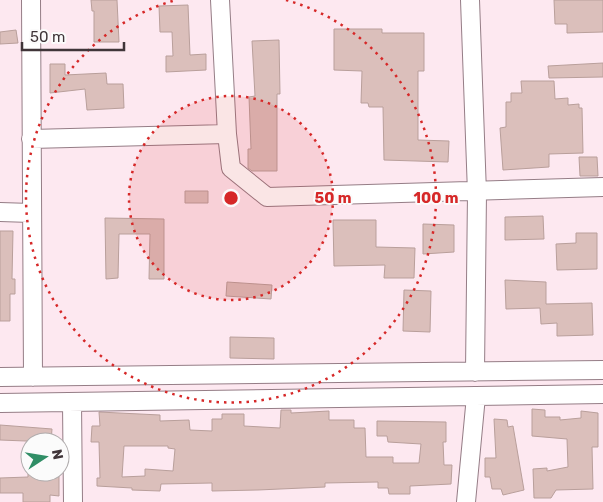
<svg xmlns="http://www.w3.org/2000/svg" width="603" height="502" font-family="Rubik,sans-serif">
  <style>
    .building { fill: #dbbfbb; stroke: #b99f9b; fill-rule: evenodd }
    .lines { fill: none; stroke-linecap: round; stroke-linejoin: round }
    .minor-casing { stroke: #957d86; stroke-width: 20 }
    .minor { stroke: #fff; stroke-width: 18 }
    .ring { fill: none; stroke: #d62828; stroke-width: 2.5; stroke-dasharray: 2.5 5 }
    .centre { fill: #d62828; stroke: #fbfbfb; stroke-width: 2.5 }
    .ring-label { font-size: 15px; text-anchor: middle; font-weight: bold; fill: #d62828; stroke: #fbfbfb; stroke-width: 4; stroke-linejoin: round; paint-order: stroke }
  </style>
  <rect width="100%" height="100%" fill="#fde8f0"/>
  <path class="building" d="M91,0H117L119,42H94V11H92Z
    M554,0H603V32L567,33V24H555Z
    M188,5L190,55L206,54V70L166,72V56H173L172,32H160L159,6Z
    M334,29H382V33H424V71H418V140L449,141L448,162L384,160L383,107H369L368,103H361L362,71L334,70Z
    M16,30L18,43L0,44V32Z
    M279,40L280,94H277V171H252L248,168V149H251L249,97L255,96L252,41Z
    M603,63V77L549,78L548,66Z
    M50,64H65V75L106,73L107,84H123L124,108L87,110L85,89L50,93Z
    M521,81H554L555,99L568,98V105L579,104V108H582L583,153L549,154V167L503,170L500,128L506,127V102H511V93H522Z
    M579,157H597L598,176H580Z
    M185,191H208V203H185Z
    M543,216L544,239L505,240V217Z
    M105,218L164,219V279H149L150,234H119L118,278L106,279Z
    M333,220H376V247L415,248L414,278H384L385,265L334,266Z
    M423,224L454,225V252L423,254Z
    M0,231H13L12,279H15V294H10V321H0Z
    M576,233H597V269L557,270L556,244L576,243Z
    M505,280L546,282V304L592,303L593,335L557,336V323L541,324L540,308L506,309Z
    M227,282L272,285L271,299L226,296Z
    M404,290L431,291L430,332L403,331Z
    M230,337L274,338V359L230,358Z
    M532,409L545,410V417H560V420L581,418V411L598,413V447H592L593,489L556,490L551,498H534L533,469L547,468V471L568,467L567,439L532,436Z
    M281,410H291V413L329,411V420H354V428H365L366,457H393V463H419L421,444L388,442L387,436H377V421L446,422V442H443L444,465H452L451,484L410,486V494H389L388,488H378V482L325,483V487L258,490L212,491V483L161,484L160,491L132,490V488L97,486V478H100L99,442H91L92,426H100L99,412L160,415V421L189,420L190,430L212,431V419H222V414H244V426L280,428ZM124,446H168V448L175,449L173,471L145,469V476L122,477Z
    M494,419L507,420L508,427L513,426L524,490L503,495L501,489H492L490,477H485V458H496Z
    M0,425L52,429L51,442L0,440Z
    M36,472H51V475H59V496L50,495V502H23V493H0V478L28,477V474H36Z"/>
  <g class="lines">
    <g class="minor-casing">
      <path id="minor" d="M31,0L33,377
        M220,0L227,134L231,168L267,197L603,187
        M470,0L477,193L475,372
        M31,139L227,134
        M0,212L31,213
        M0,377L603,370
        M0,403L603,394
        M72,403L73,502
        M466,502L476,396"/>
    </g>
    <use href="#minor" class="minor"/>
  </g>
  <circle cx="231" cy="198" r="102" fill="#d62828" fill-opacity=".12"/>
  <g class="ring">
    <circle cx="231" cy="198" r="102"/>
    <path d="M286 0A205 205 0 1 1 176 0"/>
  </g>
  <circle cx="231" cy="198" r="8" class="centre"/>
  <g class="ring-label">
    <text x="333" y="203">50 m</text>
    <text x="436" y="203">100 m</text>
  </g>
  <g transform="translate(45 457) rotate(78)"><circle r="24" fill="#fbfbfb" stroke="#b0acad"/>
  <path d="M0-4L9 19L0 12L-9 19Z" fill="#308e66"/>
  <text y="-8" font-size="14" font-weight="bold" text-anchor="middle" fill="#403539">N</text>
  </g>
  <path d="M22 42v8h102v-8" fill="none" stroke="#403539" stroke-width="2.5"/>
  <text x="30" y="42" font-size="15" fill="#403539" stroke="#fbfbfb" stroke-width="4" paint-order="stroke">50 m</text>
</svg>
